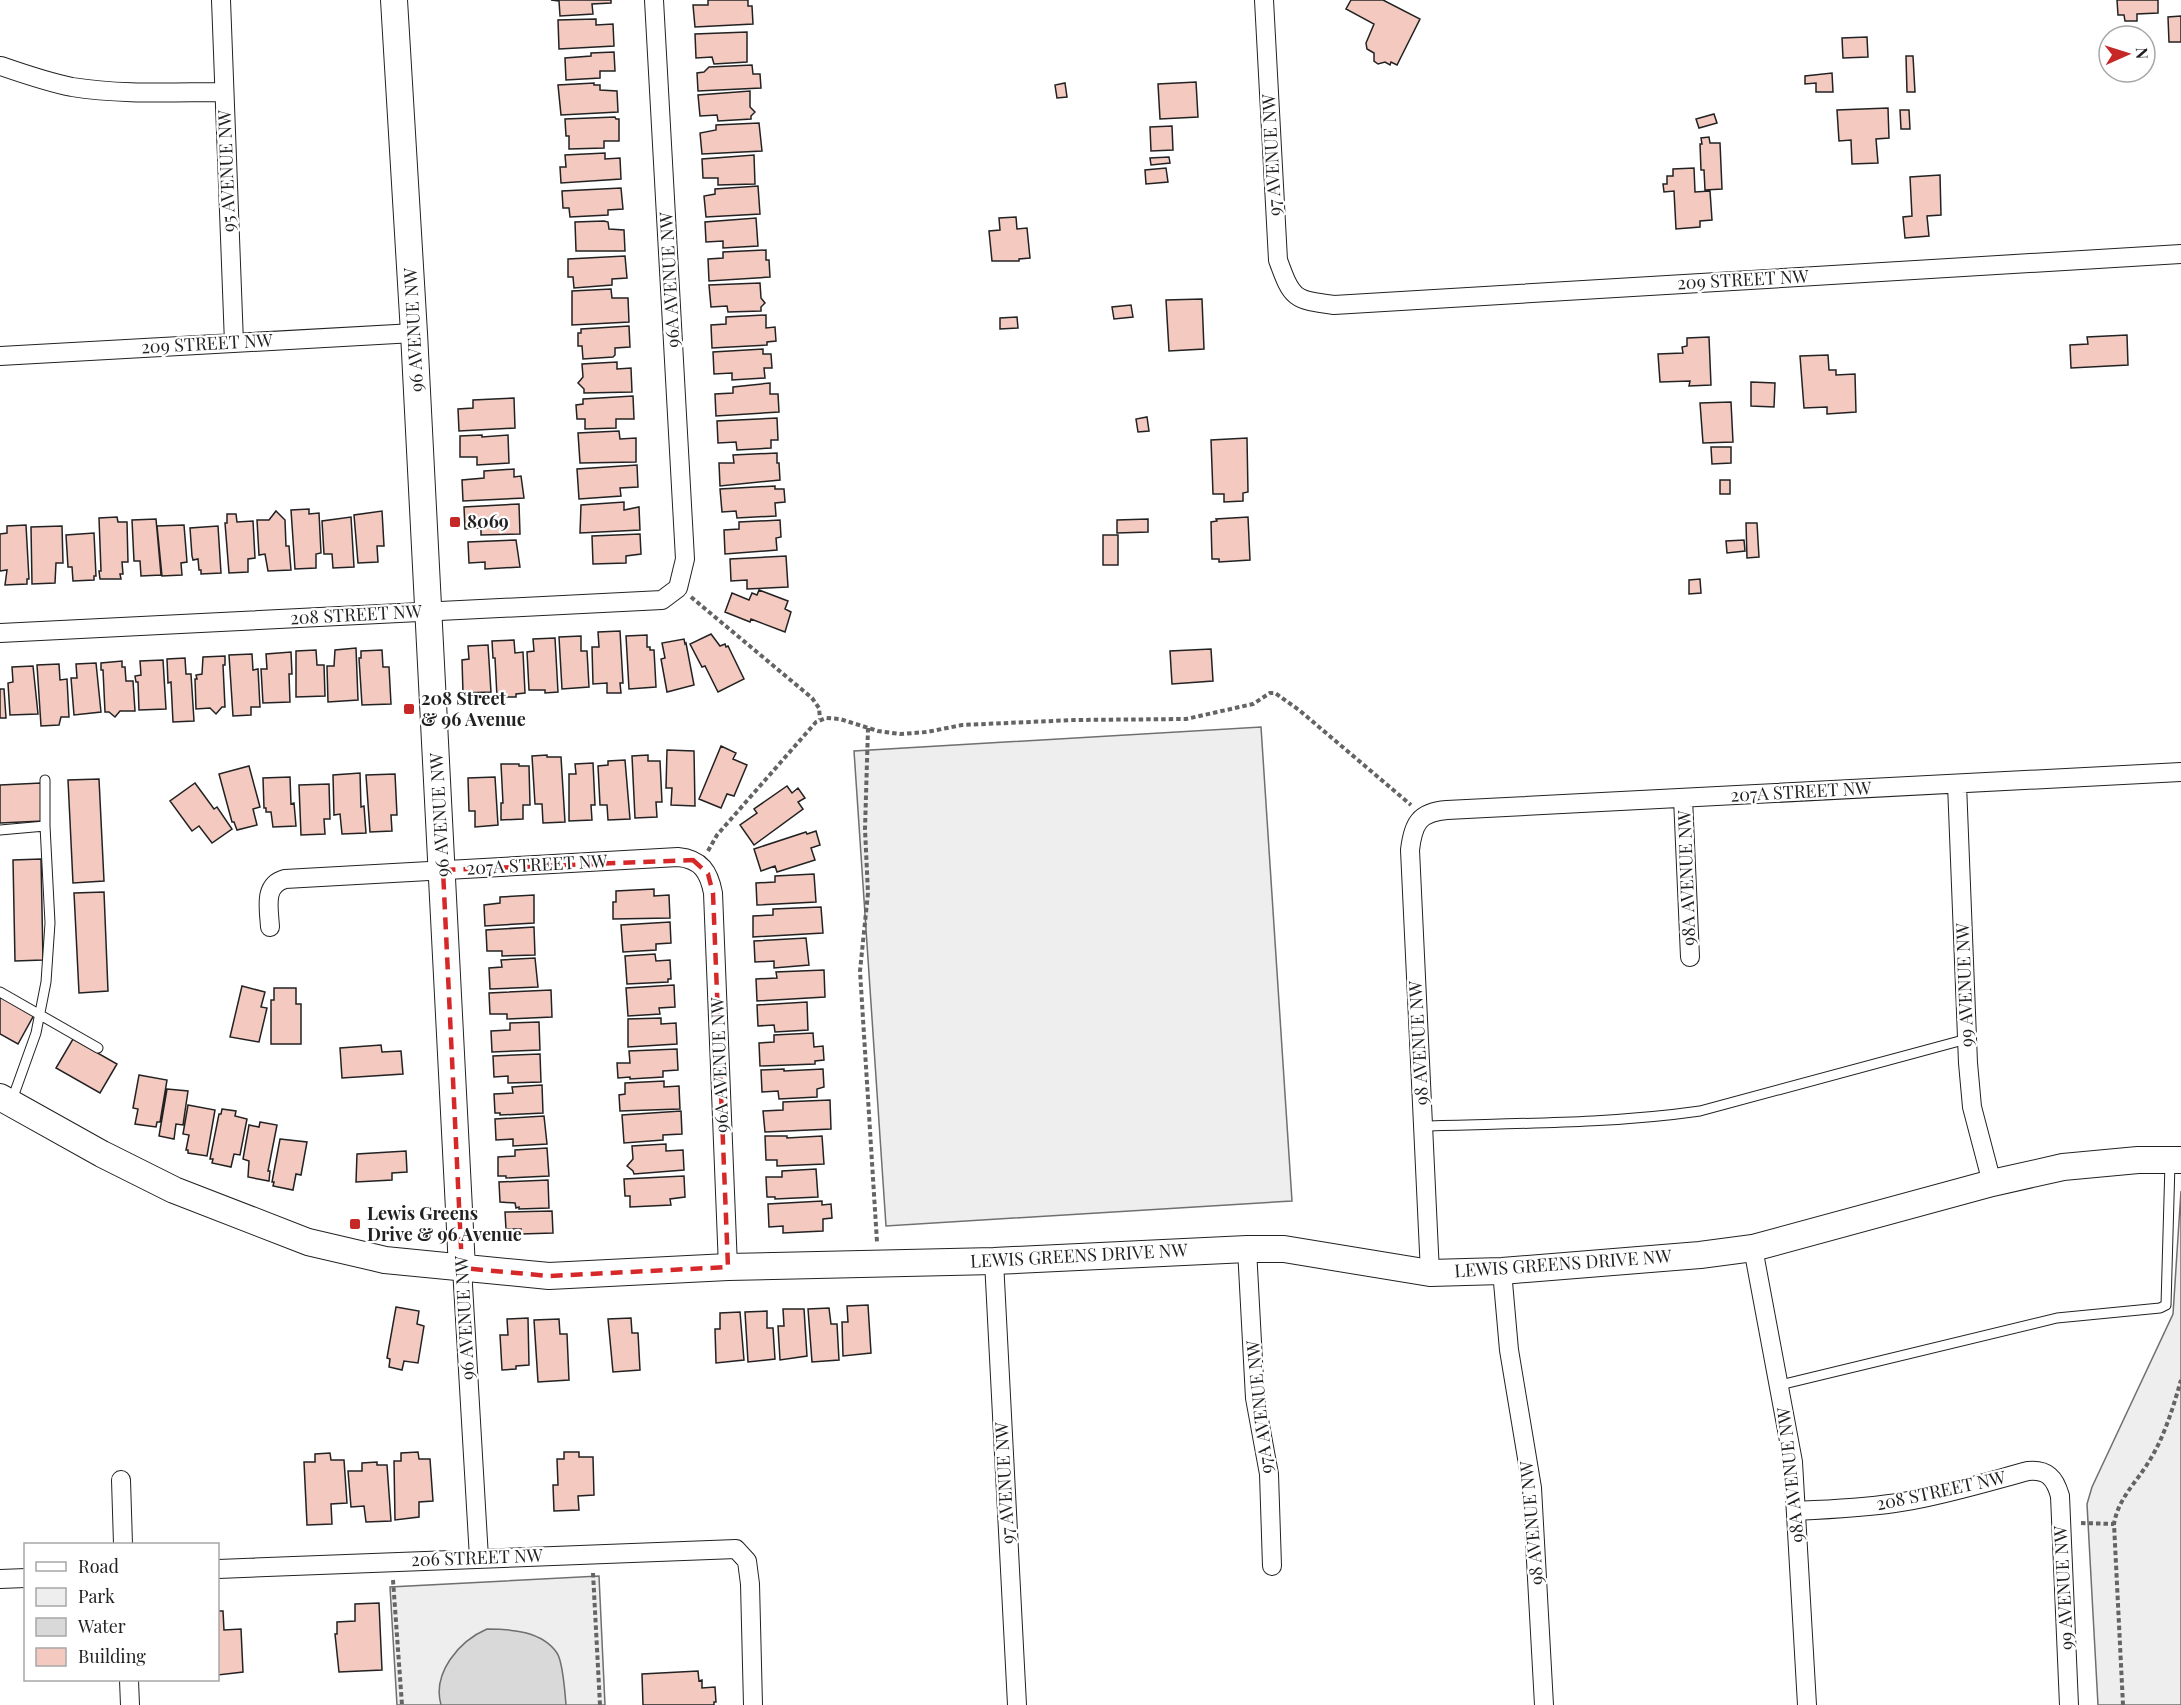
<svg xmlns="http://www.w3.org/2000/svg" width="2181" height="1705" font-family="'Playfair Display',serif">
  <style>
    .green { fill: #eee; stroke: #6f6f6f; stroke-width: 1.5 }
    .water { fill: #d9d9d9; stroke: #6f6f6f; stroke-width: 1.5 }
    .building { fill: #f3c9c0; stroke: #222; stroke-width: 1.5 }
    .lines { fill: none; stroke-linecap: round; stroke-linejoin: round }
    .lane-casing { stroke: #222; stroke-width: 11 }
    .street-casing { stroke: #222; stroke-width: 20 }
    .secondary-casing { stroke: #222; stroke-width: 28 }
    .path { stroke: #646464; stroke-width: 4; stroke-dasharray: 4.5 3; stroke-linecap: butt }
    .lane { stroke: #fff; stroke-width: 9 }
    .street { stroke: #fff; stroke-width: 18 }
    .secondary { stroke: #fff; stroke-width: 26 }
    .marked { fill: none; stroke: #d62828; stroke-width: 4.5; stroke-dasharray: 12 8; stroke-linejoin: round }
    .poi-dot { fill: #c62828; stroke: #fff; stroke-width: 2 }
    .labels { text-anchor: middle; stroke-width: 4.5; stroke-linejoin: round; paint-order: stroke }
    .street-label { font-size: 18px; fill: #222; stroke: #fff }
    .poi-label { font-size: 18px; font-weight: bold; fill: #222; stroke: #fff; text-anchor: start }
  </style>
  <rect width="100%" height="100%" fill="#fff"/>
  <path class="green" d="M1261,727L1292,1201L886,1226L854,751Z
    M2181,1191V1705H2098L2087,1504L2092,1487L2173,1314Z
    M599,1576L605,1705H397L390,1587Z"/>
  <path class="water" d="M487,1629C511,1629 542,1631 557,1653C563,1662 565,1693 566,1705H441C432,1673 459,1641 487,1629Z"/>
  <path class="building" d="M551,0H611V3L592,4L593,14L560,16L559,1Z
    M708,0H748V6H752L753,24L695,27L693,5H708Z
    M1351,0H1383L1420,19L1397,65L1391,62L1390,65L1385,62L1378,64L1374,61V53L1367,49L1366,43L1374,24L1346,9Z
    M2117,0H2158V13L2137,14V21H2125L2124,15H2118Z
    M2181,16V42H2169L2168,17Z
    M596,19V25L613,24L614,46L559,49L558,20Z
    M747,32V62L714,64L712,57L696,58L695,34Z
    M1867,37L1868,57L1843,58L1842,38Z
    M614,52L615,71H600V78L566,80L565,58L591,56V53Z
    M1906,56H1913L1915,92H1907Z
    M752,65L753,74H760L761,88L698,91L697,73L704,72L709,67Z
    M1832,73L1833,92H1816V83L1805,84V76Z
    M1196,82L1198,117L1160,119L1158,84Z
    M594,83V85H600V90L617,91L618,112L561,115L558,85Z
    M1065,83L1067,97L1057,98L1055,85Z
    M750,91V107L755,112L751,116V119L718,121L717,115L700,116L698,95Z
    M1888,108L1889,138L1876,139L1878,163L1852,164L1851,140L1839,141L1837,110Z
    M1900,110H1909L1910,129H1901Z
    M1714,114L1717,123L1699,128L1696,119Z
    M615,117L616,119H619V141H604V148L569,149V136H566L565,119Z
    M759,123L762,151L702,154L700,133L716,130V125Z
    M1172,126L1173,150L1151,151L1150,127Z
    M1709,137L1710,143H1720L1722,189L1705,190L1704,170H1701L1700,144H1702L1701,138Z
    M605,153V159L620,158L621,179L561,183L560,167H566L565,155Z
    M754,155L755,184L718,185V178H703L702,159Z
    M1169,157L1170,163L1151,165L1150,158Z
    M1166,168L1168,182L1146,184L1145,170Z
    M1694,168L1695,192L1710,191L1712,220L1700,221V227L1676,229L1674,191L1664,192L1663,184H1667V176H1673V169Z
    M1940,175L1941,215L1927,216L1929,236L1905,238L1903,217L1912,216L1910,177Z
    M758,186L760,214L706,217L704,196L715,194V189Z
    M621,188L623,209L608,210V215L570,217L569,208H563L562,191Z
    M1016,217L1017,229L1027,228L1030,258L1019,259V261H992L989,231L1000,230L999,218Z
    M756,218L758,246L723,248V241L706,242L705,222Z
    M604,221L608,222L609,229L624,230L625,251H576L575,222Z
    M766,250V260H769L770,277L709,281L708,259L723,258V252Z
    M625,256L627,278L612,279V285L574,288L573,277H568V259Z
    M760,283L761,298L765,303L761,307V311L728,312L727,306L711,307L709,285Z
    M611,289L612,298H628L629,322L572,325V291Z
    M1202,299L1204,349L1169,351L1166,300Z
    M1131,305L1133,317L1114,319L1112,307Z
    M766,315V328L775,327L776,341L767,342V345L712,348L711,325L726,324V317Z
    M1017,317L1018,328L1000,329V318Z
    M629,326L630,347L615,348V355L613,357L583,359L582,346H578V333H581V329Z
    M2127,335L2128,365L2071,368L2070,345L2088,344L2087,337Z
    M1709,337L1711,385L1689,386L1690,381L1660,382L1658,354L1683,353L1682,347L1687,346V338Z
    M763,349V354H771L772,368H764L765,378L732,380V373L714,374L713,352Z
    M1828,355L1829,370H1836V375L1855,374L1856,412L1827,414V407L1804,408L1800,356Z
    M617,362V369L631,368L632,392L584,393V389L578,383L583,377L582,364Z
    M1751,382L1775,383L1774,407L1751,406Z
    M770,383V394H778L779,412L716,416L715,394L733,393V387Z
    M633,396L634,419H616V428L585,429V419H577L576,405L583,404V399Z
    M514,398L515,428L459,431L458,409L473,408V400Z
    M1731,402L1733,442L1703,443L1700,403Z
    M1147,417L1149,431L1138,432L1136,419Z
    M777,418L778,440H771V448L737,450L736,442L718,443L717,421Z
    M619,431L620,439L636,438V462L580,463L578,433Z
    M482,435V437L508,435L509,463L477,465V457H460V436Z
    M1247,438L1248,492L1243,493V501L1224,502V494H1213L1211,440Z
    M1711,447H1731V463L1712,464Z
    M777,453V463H779L780,480L720,486L719,463H734L733,455Z
    M637,465L638,487L620,488L621,496L579,499L577,469Z
    M514,469V477L521,476L524,498L463,501L462,480L484,478V471Z
    M1720,480H1730V494H1720Z
    M775,486V489H784L785,502L775,503L776,516L737,518L736,511L722,512L720,489Z
    M624,502V510L639,507L640,530L580,533L581,505Z
    M519,504L520,534L481,535V528L465,529L464,507Z
    M309,509V514L319,513L321,553L316,554V568L295,569L291,510Z
    M276,511L285,520L286,546H289L291,570L268,571L265,554L259,555L257,520H269Z
    M382,511L384,546H377L378,562L358,563L354,515Z
    M227,514H236L237,522L253,521L255,558L248,559V572L229,573L225,523H227Z
    M117,517L118,522H127L128,562H122L123,574H120L121,579H100L99,571H101L99,518Z
    M351,517L354,567L333,568L332,554H324L322,521Z
    M1248,517L1250,560L1219,562V559H1212L1211,522L1217,521L1216,519Z
    M156,519L161,575L141,576L140,561H134L132,520Z
    M1148,519V532L1117,533V520Z
    M780,520L781,537L776,538L777,550L725,554L724,530L739,529V522Z
    M1746,523H1757L1759,557L1747,558Z
    M26,525L29,579H27V584L5,585L7,570L0,571V534L7,533V526Z
    M184,525L187,562L181,563L182,575L162,576L157,526Z
    M62,526L63,563H56L55,583L32,584L31,527Z
    M218,526L221,573L201,574V570H199L198,559L193,560L192,556L190,528Z
    M94,533L96,576H94V580L73,581L72,567H68L66,535Z
    M640,534L641,554L626,556V563L593,564L592,536Z
    M1103,535H1118V565H1103Z
    M516,540L520,567L485,569V562L469,563L468,542Z
    M1744,540L1745,551L1727,553L1726,541Z
    M786,556L788,587L747,589V580L731,581L730,559Z
    M1700,579L1701,593L1689,594V580Z
    M759,590L788,601L785,609L791,612L785,632L751,619L750,622L725,612L732,593L749,600L752,593L757,595Z
    M620,631L623,683H620L621,693H607V683L593,684L592,647H599L598,632Z
    M711,634L720,646L725,644L726,647L728,646L744,679L718,692L705,666L702,667L690,644Z
    M647,635V647H650V650H654L656,687L629,689L626,636Z
    M581,636V651H587L589,687L562,689L559,637Z
    M555,638L558,692L545,693V690H529L527,652L534,651L533,639Z
    M684,639L685,644L686,643L694,685L667,692L661,659L665,658L662,643Z
    M514,640L515,653L523,652L525,693L516,694V697H497L495,658H493L492,641Z
    M488,645L491,692L463,693L462,660L469,659L468,646Z
    M356,648L358,700L328,702L327,666H334L335,650Z
    M1211,649L1213,681L1172,684L1170,651Z
    M316,650L317,665H324L325,696L296,697V651Z
    M382,650L383,667H389L391,704L362,705L359,658H361V651Z
    M291,652L292,674H289L290,702L263,703L261,669H267L266,654Z
    M252,654L253,670L258,669L260,707H251V715L233,716L229,655Z
    M225,656V665H223L225,707H222L216,714L210,708L196,709L195,679H197L196,675L202,674L203,657Z
    M185,658L186,674H191L194,721L173,722L171,682L168,683L167,659Z
    M163,660L166,709L139,710L138,682H136L135,676L141,675L140,661Z
    M122,661V667H125L126,681H133L135,711H120L115,717L109,712H105L103,670H101V663Z
    M96,663L101,712L74,715L71,678H77L76,664Z
    M59,664L60,680L67,679L69,717H61L59,725L41,726L37,665Z
    M33,666L38,714L10,715L8,683L13,682L12,667Z
    M0,689H4L6,718H0Z
    M721,746L736,753L733,759L747,765L734,796L727,794L721,808L699,799Z
    M667,750L694,751L695,806L671,805L672,788H666Z
    M547,755V757H561L565,822L543,823L542,804H535L532,756Z
    M648,755V761H660L662,802H656L657,817L635,818L632,756Z
    M625,760L630,819L608,820L607,805H600L598,766L608,765V761Z
    M593,763L595,805H591L592,820L569,821V774H576L575,764Z
    M501,764H519V766H529L530,805H523V819L501,820V803H503Z
    M249,766L260,807L253,809L257,825L237,830L234,822H232L219,774Z
    M360,773L361,807L364,806L366,833L342,834L340,814L334,815L333,775Z
    M395,774L397,815H391L392,831L370,832L366,775Z
    M290,777L291,804L294,803L296,826L273,827L271,812H266V808H264L263,778Z
    M495,777L498,825L475,827V811H469L468,778Z
    M99,779L104,881L73,883L68,780Z
    M41,783L43,821L0,823V785Z
    M195,783L214,809L217,807L232,829L212,843L199,826L192,831L170,801Z
    M329,784L330,819H324L325,834L301,835L299,785Z
    M787,786L792,793L798,788L805,798L798,802L803,809L754,845L740,825L757,813L754,809Z
    M816,831L820,845L811,848L815,860L777,872L775,866L761,871L754,849L806,832L807,834Z
    M41,859L43,960L15,961L13,860Z
    M814,874L816,902L757,905L756,883L775,882V876Z
    M654,889V896L669,895L670,918L613,919V902H616V891Z
    M104,892L108,991L79,993L74,893Z
    M534,895V923L485,926L484,905L500,903V897Z
    M821,907L823,933L753,937V916L773,915V909Z
    M670,922L671,943L656,944V950L623,952L621,925Z
    M534,927L535,955L502,956V951H487L486,930Z
    M806,938L809,965L774,968V961L755,962L754,941Z
    M655,954L656,961L670,960L671,979H668V982L627,984L625,956Z
    M535,958L538,987L490,989L489,968L502,967L501,960Z
    M824,970L825,997L757,1001L756,979L777,978L776,972Z
    M674,985L675,1007L659,1008L660,1014L628,1016L626,988Z
    M242,986L265,992L261,1007L267,1008L259,1042L230,1037Z
    M274,988H296V1004H301V1044H271V1000H274Z
    M551,990L552,1017L507,1019V1014H490L489,993Z
    M0,997L34,1015L18,1044L0,1034Z
    M807,1002L808,1030L775,1032L774,1025L758,1026L757,1005Z
    M661,1018V1024L676,1023L677,1044L628,1047V1019Z
    M539,1022L540,1050L492,1052L491,1031L510,1030V1023Z
    M813,1033L814,1047L823,1046L824,1060L815,1061V1064L760,1066L759,1043L774,1042V1035Z
    M73,1039L117,1064L100,1093L56,1068Z
    M381,1045L382,1052L401,1051L403,1074L342,1078L340,1048Z
    M677,1049L678,1070L663,1071V1077L630,1079V1077L618,1078L617,1063H630L629,1051Z
    M540,1054L541,1082L508,1083V1076L494,1077L493,1056Z
    M784,1069V1071L823,1069L824,1087L817,1089V1097L779,1099L778,1091L762,1092L761,1070Z
    M139,1075L167,1080L160,1122H157L156,1127L135,1124L138,1109L133,1108Z
    M664,1081V1087L679,1086L680,1109L620,1111L619,1095L625,1094V1083Z
    M542,1085L543,1113L500,1115V1113H495L494,1094L513,1093L512,1087Z
    M167,1089L188,1091L183,1125L176,1124L174,1139L159,1136Z
    M830,1100L831,1129L765,1132L763,1111L783,1110V1102Z
    M188,1105L215,1110L207,1156L188,1153V1150H186L189,1135L183,1134Z
    M222,1109L236,1111L235,1116L247,1119L240,1155L234,1154L231,1167L212,1163L213,1159H210L219,1114H221Z
    M681,1111L682,1134L663,1135V1140L624,1143L622,1115Z
    M544,1116L547,1144L513,1146V1139L496,1140L495,1119Z
    M260,1122L277,1125L268,1171H270L269,1181L248,1177L249,1161L243,1159L249,1125L259,1127Z
    M765,1136H787V1138L822,1136L824,1164L777,1166V1160H766Z
    M280,1139L307,1142L301,1175L296,1174L293,1190L273,1186L274,1182H272Z
    M666,1144V1151L683,1150L684,1170L634,1174L633,1171L627,1166L633,1159L632,1146Z
    M547,1148L549,1176L506,1178V1176H498V1157L515,1156V1150Z
    M406,1151L407,1172L392,1173V1180L356,1182L357,1154Z
    M816,1169L818,1197L775,1199V1197H767L766,1177H782V1171Z
    M684,1176L685,1197L670,1199L671,1205L630,1207V1196H625L624,1179Z
    M548,1180L549,1208L519,1209V1207L516,1208L515,1203L500,1202L499,1182Z
    M822,1201V1205L831,1204L832,1218L823,1219V1231L783,1233V1226L769,1227L768,1204Z
    M552,1211L553,1233L521,1234V1229H506L505,1212Z
    M868,1305L871,1353L843,1356L842,1322H848L847,1306Z
    M396,1307L419,1311L417,1324L424,1326L418,1363L404,1361L402,1370L389,1367L390,1359L387,1358Z
    M829,1308L831,1324H837L839,1360L812,1362L808,1309Z
    M783,1309H804L807,1356L780,1360L778,1326H784Z
    M767,1311V1328H773L775,1359L748,1362L745,1312Z
    M740,1312L744,1360L716,1363L715,1329H720V1313Z
    M528,1318L529,1365L516,1366V1369L502,1370L500,1335H508L507,1319Z
    M631,1318L632,1333H638L640,1370L613,1372L608,1319Z
    M559,1319L560,1334H567L569,1380L538,1382L534,1320Z
    M418,1452L419,1459H430L433,1501L419,1502V1517L395,1520L394,1461H401V1453Z
    M564,1452H579V1457H593L594,1495L578,1496L579,1510L554,1511L553,1485H558L557,1459H564Z
    M330,1453L331,1460H344L347,1503L331,1504L332,1524L307,1525L304,1462H315V1454Z
    M377,1462V1465H387L391,1521L366,1522L364,1506L351,1507L348,1471H362V1463Z
    M379,1603L382,1670L339,1672L335,1634H337V1622L355,1621V1604Z
    M218,1611H223L224,1630L241,1629L243,1672L218,1675Z
    M698,1671L699,1681L702,1680V1688L715,1687L716,1702H714V1705H643L642,1674Z"/>
  <g class="lines">
    <g class="lane-casing">
      <path id="lane" d="M0,830L45,826V780
        M0,992L98,1048
        M12,1100L36,1033L46,982L50,923L45,826
        M1424,1126C1516,1123 1609,1124 1700,1111L1967,1039
        M1780,1385L2057,1318L2160,1308L2166,1305L2170,1163"/>
    </g>
    <g class="street-casing">
      <path id="street" d="M221,0L234,343
        M1264,0L1278,260C1292,299 1294,300 1334,305L2181,254
        M1,66C24,74 47,82 72,87C121,95 174,92 224,92
        M0,356L414,333
        M0,633L662,600L678,588L685,559L654,0
        M1957,784L1968,1063L1972,1107L1992,1183
        M1683,798L1690,957
        M270,927C269,908 263,885 285,879L678,857C701,859 709,872 713,893L728,1267
        M1753,1248L1793,1462L1807,1705
        M1247,1249L1255,1398L1269,1474L1272,1566
        M994,1261L1017,1705
        M462,1268L479,1558
        M1502,1271L1509,1350L1532,1488L1544,1705
        M1430,1273L1410,850C1413,824 1419,812 1447,810L2181,772
        M121,1480L123,1544
        M1797,1511C1832,1509 1867,1508 1902,1502C1945,1495 1987,1482 2028,1471C2047,1469 2055,1478 2060,1496L2069,1705
        M218,1569L736,1549L747,1561L750,1584L753,1705
        M0,1579L26,1578
        M129,1680L130,1705"/>
    </g>
    <g class="secondary-casing">
      <path id="secondary" d="M394,0L414,333L462,1268
        M0,1097L102,1154L174,1190L308,1242L385,1260L549,1276L728,1267L994,1261L1247,1249H1284L1430,1273L1502,1271L1700,1255L1753,1248L1992,1183L2063,1167L2138,1160H2181"/>
    </g>
    <path class="path" d="M691,597L812,698L819,708L820,719
      M868,728L865,829L868,893L860,971L877,1242
      M708,851L717,835L816,722L826,718L840,719L878,731L900,734L927,732L962,725L1074,720L1186,719L1253,704L1270,693H1275L1299,710L1411,805
      M2081,1523L2114,1524
      M593,1573L600,1705
      M393,1580L402,1705
      M2123,1705L2114,1524C2118,1499 2135,1484 2148,1463C2164,1438 2173,1408 2181,1380"/>
    <use href="#lane" class="lane"/>
    <use href="#street" class="street"/>
    <use href="#secondary" class="secondary"/>
  </g>
  <path class="marked" d="M693,860L708,874L713,893L728,1267L549,1276L462,1268L443,870Z"/>
  <g class="poi-dot">
    <rect x="449" y="516" width="12" height="12" rx="3"/>
    <rect x="403" y="703" width="12" height="12" rx="3"/>
    <rect x="349" y="1218" width="12" height="12" rx="3"/>
  </g>
  <g class="labels">
    <g class="street-label">
      <text transform="translate(1272 155) rotate(-93)" y="6">97 AVENUE NW</text>
      <text transform="translate(227 171) rotate(-92)" y="6">95 AVENUE NW</text>
      <text transform="translate(670 280) rotate(-93)" y="6">96A AVENUE NW</text>
      <text transform="translate(1743 280) rotate(-3)" y="6">209 STREET NW</text>
      <text transform="translate(414 330) rotate(-93)" y="6">96 AVENUE NW</text>
      <text transform="translate(207 344) rotate(-3)" y="6">209 STREET NW</text>
      <text transform="translate(356 615) rotate(-3)" y="6">208 STREET NW</text>
      <text transform="translate(1801 792) rotate(-3)" y="6">207A STREET NW</text>
      <text transform="translate(440 815) rotate(-93)" y="6">96 AVENUE NW</text>
      <text transform="translate(537 865) rotate(-3)" y="6">207A STREET NW</text>
      <text transform="translate(1687 878) rotate(-92)" y="6">98A AVENUE NW</text>
      <text transform="translate(1965 985) rotate(-92)" y="6">99 AVENUE NW</text>
      <text transform="translate(1419 1043) rotate(-93)" y="6">98 AVENUE NW</text>
      <text transform="translate(720 1065) rotate(-92)" y="6">96A AVENUE NW</text>
      <text transform="translate(1079 1256) rotate(-3)" y="6">LEWIS GREENS DRIVE NW</text>
      <text transform="translate(1563 1264) rotate(-4)" y="6">LEWIS GREENS DRIVE NW</text>
      <text transform="translate(465 1318) rotate(-93)" y="6">96 AVENUE NW</text>
      <text transform="translate(1260 1407) rotate(-96)" y="6">97A AVENUE NW</text>
      <text transform="translate(1791 1475) rotate(-96)" y="6">98A AVENUE NW</text>
      <text transform="translate(1005 1483) rotate(-93)" y="6">97 AVENUE NW</text>
      <text transform="translate(1941 1491) rotate(-12)" y="6">208 STREET NW</text>
      <text transform="translate(1532 1523) rotate(-95)" y="6">98 AVENUE NW</text>
      <text transform="translate(477 1558) rotate(-2)" y="6">206 STREET NW</text>
      <text transform="translate(2064 1588) rotate(-93)" y="6">99 AVENUE NW</text>
    </g>
    <g class="poi-label">
      <text x="467" y="528">8069</text>
      <text x="421" y="705">208 Street<tspan x="421" dy="21">&amp; 96 Avenue</tspan></text>
      <text x="367" y="1220">Lewis Greens<tspan x="367" dy="21">Drive &amp; 96 Avenue</tspan></text>
    </g>
  </g>
  <rect x="24" y="1543" width="195" height="138" fill="#ffffff" stroke="#a7a7a7" stroke-width="1.5"/>
  <rect x="36" y="1562" width="30" height="9" fill="#ffffff" stroke="#a7a7a7" stroke-width="1.5"/>
  <text x="78" y="1573" font-size="18" fill="#222222">Road</text>
  <rect x="36" y="1588" width="30" height="18" fill="#eeeeee" stroke="#a7a7a7" stroke-width="1.5"/>
  <text x="78" y="1603" font-size="18" fill="#222222">Park</text>
  <rect x="36" y="1618" width="30" height="18" fill="#d9d9d9" stroke="#a7a7a7" stroke-width="1.5"/>
  <text x="78" y="1633" font-size="18" fill="#222222">Water</text>
  <rect x="36" y="1648" width="30" height="18" fill="#f3c9c0" stroke="#a7a7a7" stroke-width="1.5"/>
  <text x="78" y="1663" font-size="18" fill="#222222">Building</text>
  <g transform="translate(2127 54) rotate(87)"><circle r="28" fill="#ffffff" stroke="#a7a7a7" stroke-width="1.5"/>
  <path d="M0-4.5L10 22L0 15L-10 22Z" fill="#c62828"/>
  <text y="-9" font-size="16" font-weight="bold" text-anchor="middle" fill="#222222">N</text>
  </g>
</svg>
